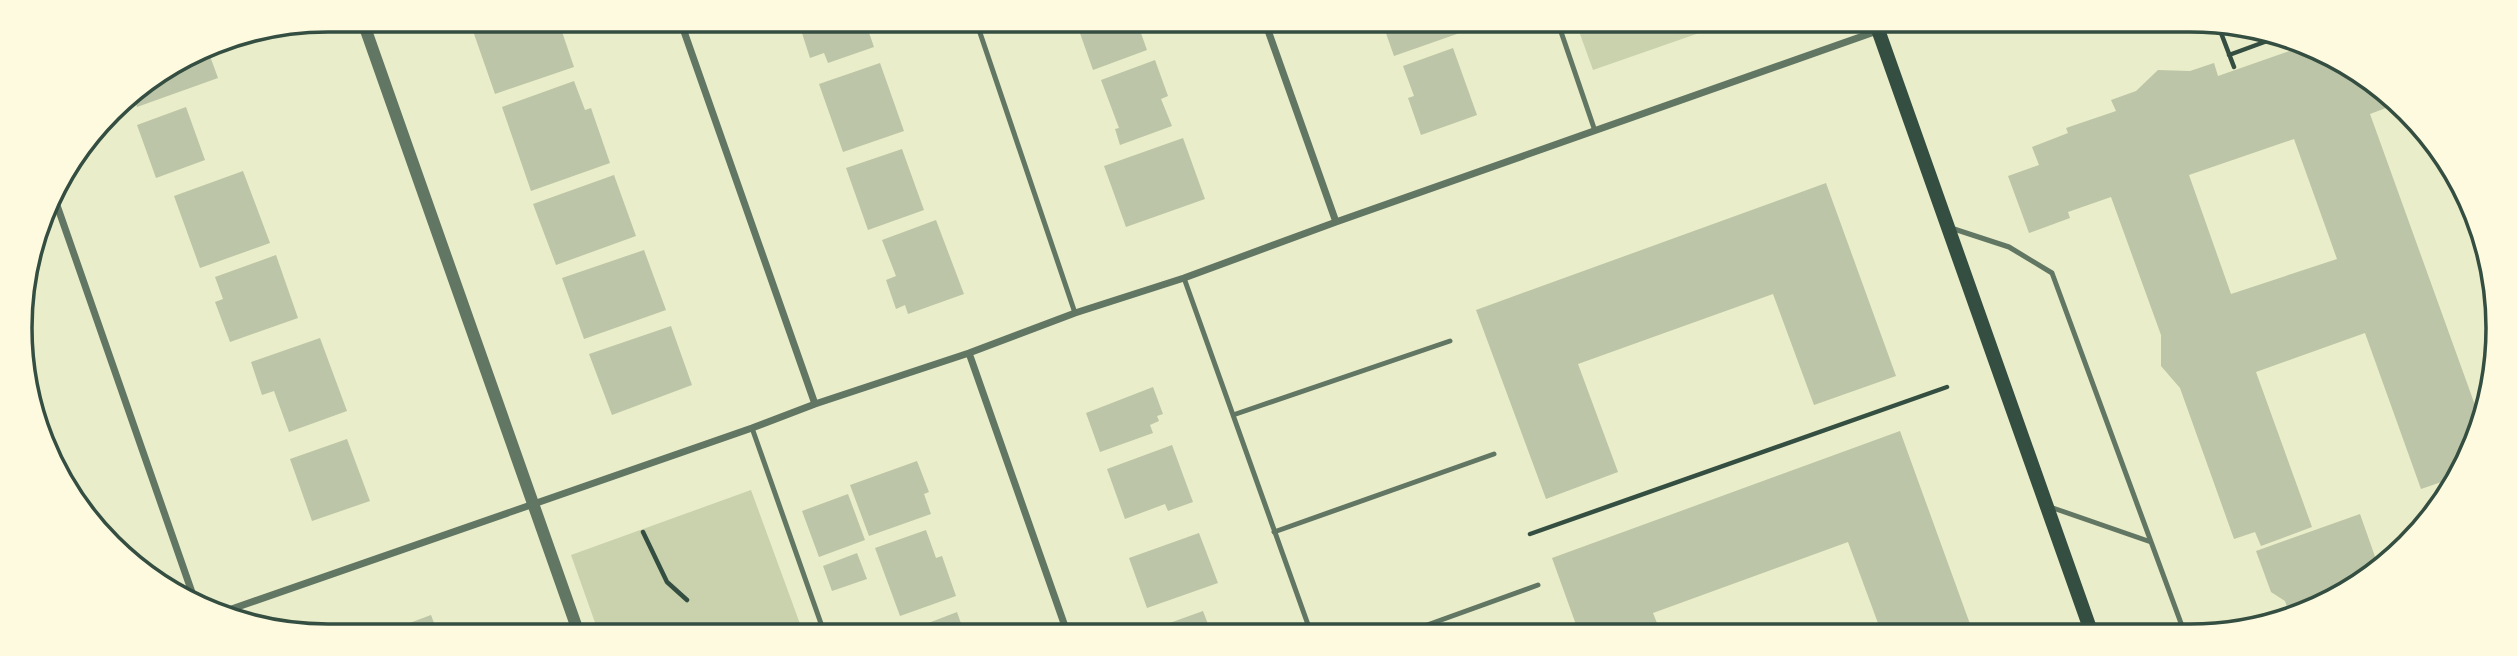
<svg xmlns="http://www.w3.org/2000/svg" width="2517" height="656" font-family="Poppins,sans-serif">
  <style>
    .green { fill: #cad2ad }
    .building { fill: #bcc5a7; fill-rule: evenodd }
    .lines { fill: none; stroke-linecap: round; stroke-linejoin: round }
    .path { stroke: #344e41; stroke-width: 4.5 }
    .service { stroke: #617663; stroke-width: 5 }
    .minor { stroke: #617663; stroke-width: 7 }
    .tertiary { stroke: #617663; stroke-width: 12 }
    .secondary { stroke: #344e41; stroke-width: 14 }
    .rim { fill: none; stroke: #344e41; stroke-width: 3.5 }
  </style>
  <rect width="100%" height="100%" fill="#e9edc9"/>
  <path class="green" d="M1576,23L1725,24L1593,70Z
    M751,490L803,632L598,631L571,555Z"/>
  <path class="building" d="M506,20H558L574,67L495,94L473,31Z
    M812,21H865L874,47L828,63L824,53L810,58L801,30L814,25Z
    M1076,22H1137L1147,50L1093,70Z
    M1382,22L1472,23L1474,28L1394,56Z
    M206,45L218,78L137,107L132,91Z
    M2301,47L2360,71L2394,105L2370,114L2480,419L2459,476L2421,489L2365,333L2256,372L2312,527L2261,546L2255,532L2234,539L2180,388L2161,366V335L2111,197L2068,212L2070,218L2029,233L2008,176L2039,165L2032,147L2068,133L2066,128L2116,111L2111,100L2136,91L2158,70L2190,71L2214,63L2218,76ZM2294,139L2337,259L2231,294L2189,175Z
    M1453,48L1477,115L1421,135L1408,98L1414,96L1403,66Z
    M1155,60L1168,96L1161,99L1172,126L1120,145L1115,129L1119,128L1101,80Z
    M880,63L904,131L843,152L819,84Z
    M574,81L585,110L591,108L610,163L531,191L502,107Z
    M186,107L205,160L156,178L137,125Z
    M1183,138L1205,199L1126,227L1104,166Z
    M902,149L924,210L868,230L846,168Z
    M243,171L270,243L200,268L174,196Z
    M614,175L636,236L556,265L533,204Z
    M1826,183L1896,376L1814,405L1773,294L1578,364L1618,472L1546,499L1476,310Z
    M936,220L964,294L908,314L905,305L896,309L886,280L896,276L882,240Z
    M644,250L666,310L584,339L562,278Z
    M276,255L298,318L230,342L215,302L223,299L215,277Z
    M671,326L692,385L612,415L589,354Z
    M320,338L347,411L289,432L274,391L262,395L251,362Z
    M1153,387L1163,414L1157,416L1159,421L1150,425L1153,433L1100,452L1086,413Z
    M1900,431L1970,624L1943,634H1882L1848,542L1653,613L1661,633H1579L1552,558Z
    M347,439L370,501L312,521L290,459Z
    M1172,445L1193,502L1168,511L1165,504L1125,519L1107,469Z
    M917,461L929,492L924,494L931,514L869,536L850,485Z
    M848,494L865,540L819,557L802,511Z
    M2360,514L2379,568L2305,614L2301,602L2287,607L2285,601L2271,592L2256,551Z
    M926,530L936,558L942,556L956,596L900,616L875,548Z
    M1199,533L1218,583L1147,608L1129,558Z
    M857,553L867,579L832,591L823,566Z
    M1203,611L1211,632H1154L1153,629Z
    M957,612L964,632H905Z
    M431,615L437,631H388Z"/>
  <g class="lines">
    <path class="path" d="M2218,25L2234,67
      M2229,55L2278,37
      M643,532L667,582L687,600
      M1530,534L1947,387
      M2027,634L2033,632"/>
    <path class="service" d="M976,21L1075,313
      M1558,23L1595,131
      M1951,228L2009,247L2052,273L2185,634
      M1184,278L1311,633
      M1233,415L1450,341
      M752,428L824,632
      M2050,507L2151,542
      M1274,532L1494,454
      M1405,633L1538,585"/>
    <path class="minor" d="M680,20L815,404
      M1265,22L1336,222
      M52,191L195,601
      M969,353L1067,632
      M223,612L752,428L815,404L969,353L1075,313L1184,278L1336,222L1897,24"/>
    <path class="tertiary" d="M362,19L578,631"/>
    <path class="secondary" d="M1876,24L2092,634"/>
  </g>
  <path d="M0 0H2517V656H0ZM328 32H2190A296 296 0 0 1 2486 328V328A296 296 0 0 1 2190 624H328A296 296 0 0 1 32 328V328A296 296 0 0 1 328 32Z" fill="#fefae0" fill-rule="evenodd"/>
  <path class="rim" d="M328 32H2190A296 296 0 0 1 2486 328V328A296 296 0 0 1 2190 624H328A296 296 0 0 1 32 328V328A296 296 0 0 1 328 32Z"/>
</svg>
